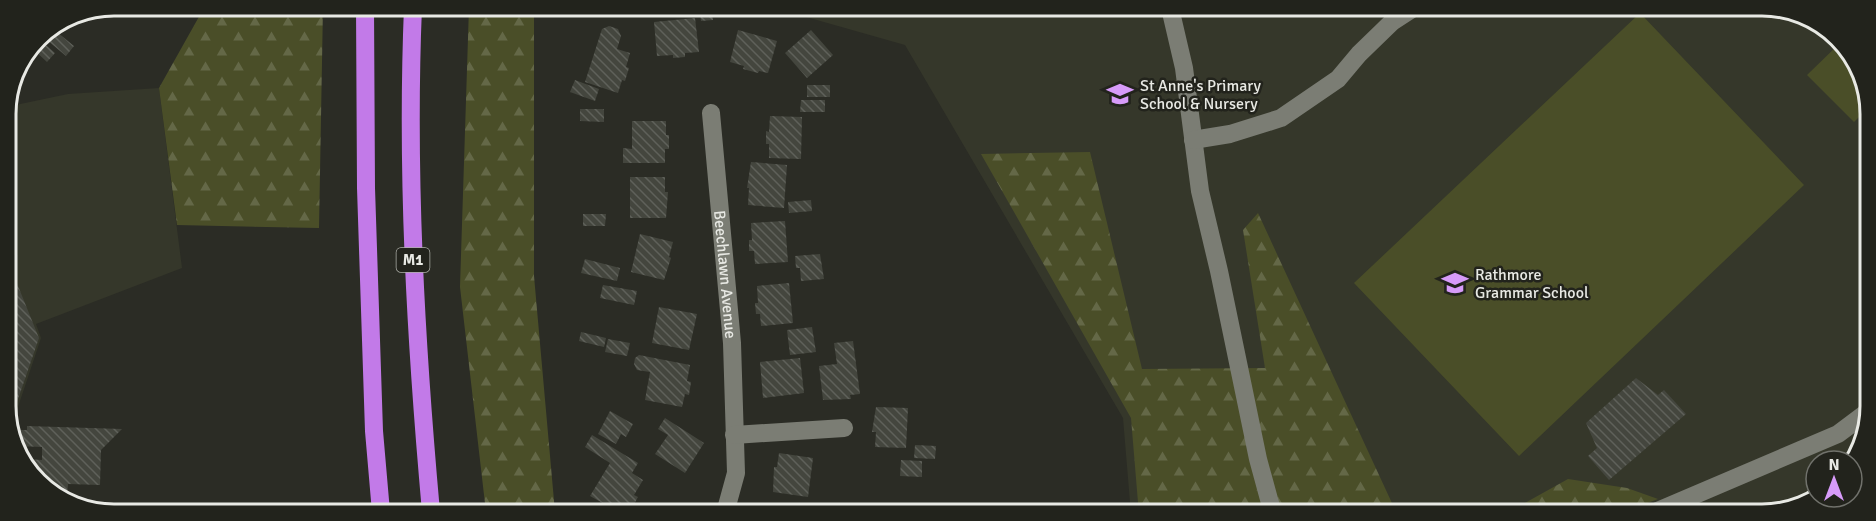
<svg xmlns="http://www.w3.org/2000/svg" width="1876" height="521" font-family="Signika,sans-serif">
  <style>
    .built { fill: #35372a }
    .green { fill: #4a4e28 }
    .forest { fill: url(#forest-firs) }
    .building { fill: url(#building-back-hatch) }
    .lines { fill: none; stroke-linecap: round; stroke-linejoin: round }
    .minor { stroke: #7b7d74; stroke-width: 18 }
    .highway { stroke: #c27ae8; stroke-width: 18 }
    .labels { text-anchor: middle; stroke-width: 5; stroke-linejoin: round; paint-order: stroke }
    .shield { fill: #22231c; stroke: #adaea8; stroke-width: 1.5 }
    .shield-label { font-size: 15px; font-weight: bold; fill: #e8e9e4 }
    .poi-label { font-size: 16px; fill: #e8e9e4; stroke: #22231c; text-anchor: start }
    .street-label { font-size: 16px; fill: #e8e9e4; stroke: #22231c }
    .rim { fill: none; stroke: #e8e9e4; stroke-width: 3 }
  </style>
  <defs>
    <pattern id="forest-firs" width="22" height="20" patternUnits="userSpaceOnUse" patternTransform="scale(1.5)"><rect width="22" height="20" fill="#4a4e28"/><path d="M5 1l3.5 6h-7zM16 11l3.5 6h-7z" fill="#646847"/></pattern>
    <pattern id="building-back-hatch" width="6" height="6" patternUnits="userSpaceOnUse" patternTransform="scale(1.5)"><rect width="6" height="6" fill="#44463e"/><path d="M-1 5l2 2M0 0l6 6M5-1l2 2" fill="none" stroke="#5f615a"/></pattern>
  </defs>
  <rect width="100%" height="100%" fill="#2b2c25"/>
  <path class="built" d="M771,7L1790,10L1843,43L1868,93L1866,435L1850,461H1816V495L1769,515L1131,514L1123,418L905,45Z
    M159,88L182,268L36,324L41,338L10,431L8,428L6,107L68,94Z"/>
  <path class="green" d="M1640,13L1804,185L1519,456L1354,283Z
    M1841,42L1868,93V108L1854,122L1807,75Z"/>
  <path class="forest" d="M205,6H323L319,228L177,225L159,88Z
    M469,7H534V276L555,512H486L460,287Z
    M1090,152L1142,369L1265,368L1243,230L1258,213L1397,514H1139L1131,418L981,154Z
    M1568,479L1627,488L1658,499L1618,514H1505Z"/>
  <path class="building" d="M699,7H712L713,20L701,21Z
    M695,18L699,52L685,53V57L673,58V55L657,56L654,22Z
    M609,26L618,29L621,36L617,49L630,53L626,67L629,68L625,81L622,80L618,93L585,82L602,29Z
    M52,28L74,46L66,56L41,35Z
    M738,30L777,41L768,73L759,71L758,73L743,69L744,66L730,62Z
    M811,30L833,55L807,78L785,53Z
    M38,38L55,53L47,62L33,49Z
    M575,80L599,89L595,101L570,92Z
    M807,85H830V97H807Z
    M801,100H825V112H800Z
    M580,109H604V122L580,121Z
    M770,116L802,117L801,159L769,158V144H766V131L769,132Z
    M632,121H666V135H669V149H665V163H623V148L632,149Z
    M751,162L787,165L784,208L748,205L749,188H747Z
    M630,177H665V192H668L666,218H630Z
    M811,200L812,211L789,213L788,202Z
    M583,214H606L605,226H583Z
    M785,221L788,262L755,264L754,251H749V240H752L751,223Z
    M640,234L673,242L669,257L671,258L664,280L631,272Z
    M820,254L824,279L801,281L800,268H796L795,256Z
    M585,259L620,268L617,281L581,273Z
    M12,271L39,338L14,411H8L7,273Z
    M789,283L793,323L761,326L760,314H756L755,303H758L757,286Z
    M603,285L637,291L634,305L600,298Z
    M659,307L697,314L689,350L652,343Z
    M812,327L816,352L790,355L787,330Z
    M581,332L606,338L604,347L579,341Z
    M608,339L630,343L627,356L605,352Z
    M853,341L860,394L850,395L851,399L823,400L819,366L837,364L834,343Z
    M639,355L690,365L687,381L691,382L689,395L685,394L682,407L645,400L650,372L637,370L634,364L635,358Z
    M800,358L804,393L763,398L760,362Z
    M1636,378L1658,395L1664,390L1686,414L1609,480L1588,456L1597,448L1586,423Z
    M876,407L908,408L906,448L875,447L876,432H872Z
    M610,411L633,424L626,437L621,434L616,444L598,434Z
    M665,418L704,443L685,473L655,454L668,435L658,429Z
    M27,426L122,429L101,450L100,485L68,484L67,496H61L52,490V479L33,478L27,467L28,459L42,460V447L17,446L15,442L16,430H27Z
    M592,435L638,463L632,473L643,480L634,495L638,497L632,508L627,505L623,512H619L590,496L610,463L585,447Z
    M915,445L936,446L935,459L914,458Z
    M779,453L813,458L808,497L773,492L774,467H777Z
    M901,460L922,461V477L900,476Z"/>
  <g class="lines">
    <g class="minor">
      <path d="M1170,8L1184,68L1200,191L1219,271L1258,459L1273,514"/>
      <path id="s1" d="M711,113L732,343L736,473L725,513"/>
      <path d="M1193,140L1230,134L1281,118L1338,79L1359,54L1392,22L1412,9"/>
      <path d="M734,435L844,428"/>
      <path d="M1648,515L1838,434L1866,413"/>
    </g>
    <path class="highway" d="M365,7L366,188L374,431L381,512
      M413,7C406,175 416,344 431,512"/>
  </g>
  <defs>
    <g id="school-bare" transform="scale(2.07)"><path d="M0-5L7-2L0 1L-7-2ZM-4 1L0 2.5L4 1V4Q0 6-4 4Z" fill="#d79bf9" stroke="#22231c" stroke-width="2.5" paint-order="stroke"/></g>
  </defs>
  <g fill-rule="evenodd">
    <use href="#school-bare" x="1120" y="94"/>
    <use href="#school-bare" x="1455" y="283"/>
  </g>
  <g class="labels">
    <rect class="shield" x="396.5" y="248" width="33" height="24" rx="4.5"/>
    <g class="shield-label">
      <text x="413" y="265">M1</text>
    </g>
    <g class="poi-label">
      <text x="1140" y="91">St Anne's Primary<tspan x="1140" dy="18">School &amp; Nursery</tspan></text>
      <text x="1475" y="280">Rathmore<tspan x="1475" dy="18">Grammar School</tspan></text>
    </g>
    <g class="street-label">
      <text dy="6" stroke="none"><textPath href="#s1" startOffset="162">Beechlawn Avenue</textPath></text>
    </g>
  </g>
  <path d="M0 0H1876V521H0ZM114 16H1762A98 98 0 0 1 1860 114V406A98 98 0 0 1 1762 504H114A98 98 0 0 1 16 406V114A98 98 0 0 1 114 16Z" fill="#22231c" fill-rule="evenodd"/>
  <path class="rim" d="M114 16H1762A98 98 0 0 1 1860 114V406A98 98 0 0 1 1762 504H114A98 98 0 0 1 16 406V114A98 98 0 0 1 114 16Z"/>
  <g transform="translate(1834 479)"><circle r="28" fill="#22231c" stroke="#71726c" stroke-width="1.5"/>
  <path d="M0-4.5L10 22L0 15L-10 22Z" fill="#d79bf9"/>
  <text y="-9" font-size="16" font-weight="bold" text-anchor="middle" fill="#e8e9e4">N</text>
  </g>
</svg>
